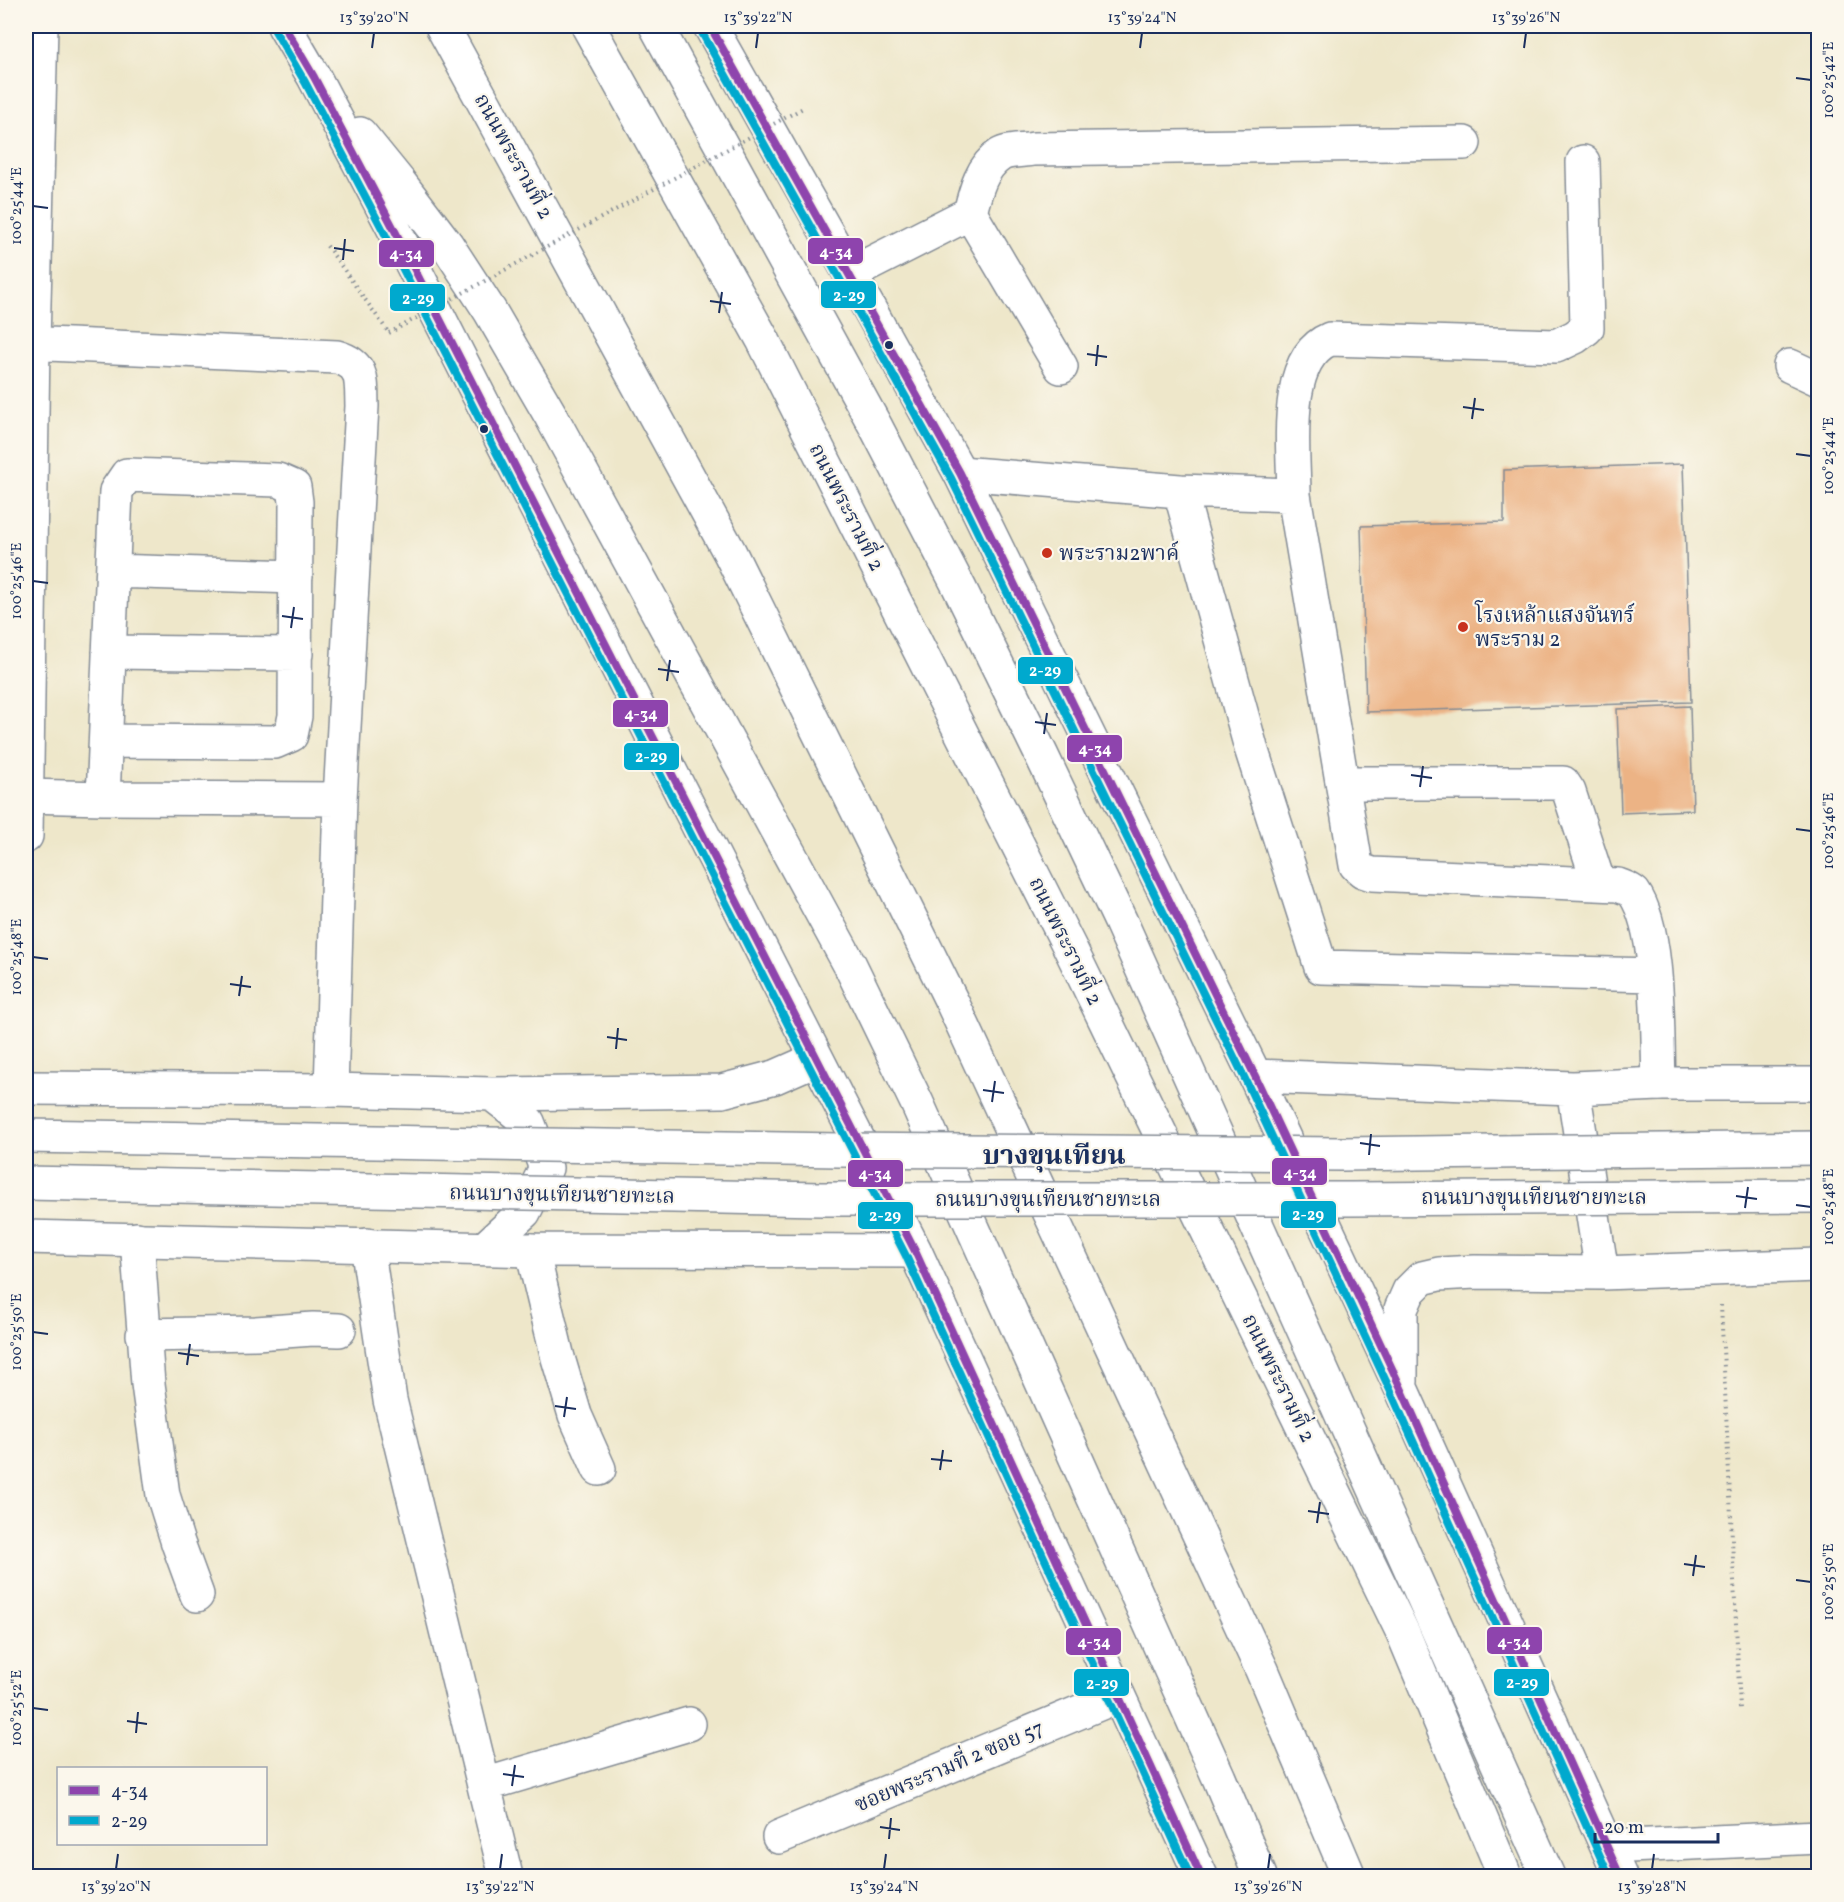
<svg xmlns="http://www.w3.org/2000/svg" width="1844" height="1902" font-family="Vollkorn,'Noto Serif Thai',serif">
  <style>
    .building { fill: #ecb385 }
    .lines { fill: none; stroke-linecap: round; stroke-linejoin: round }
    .minor-casing { stroke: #848b94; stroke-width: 36 }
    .major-casing { stroke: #848b94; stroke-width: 36 }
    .highway-casing { stroke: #848b94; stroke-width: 36 }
    .path { stroke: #848b94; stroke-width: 4; stroke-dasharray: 1.5 4.5; stroke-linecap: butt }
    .minor { stroke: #fff; stroke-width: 33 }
    .major { stroke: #fff; stroke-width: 33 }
    .highway { stroke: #fff; stroke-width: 33 }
    .major-bridge-casing { stroke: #848b94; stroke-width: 36; stroke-linecap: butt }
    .path-bridge { stroke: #848b94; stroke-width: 4; stroke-dasharray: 1.5 4.5; stroke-linecap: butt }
    .major-bridge { stroke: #fff; stroke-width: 33 }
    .bus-1-casing { stroke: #fbf7ec; stroke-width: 12 }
    .bus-2-casing { stroke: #fbf7ec; stroke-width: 12 }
    .bus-1 { stroke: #8e44ad; stroke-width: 8 }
    .bus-2 { stroke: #00a9ce; stroke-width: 8 }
    .ticks { fill: none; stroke: #1b2f5e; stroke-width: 2 }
    .bus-dot { fill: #1b2f5e; stroke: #fbf7ec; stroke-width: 2 }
    .poi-dot { fill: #c8321e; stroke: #fbf7ec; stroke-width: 2 }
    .labels { text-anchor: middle; stroke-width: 4.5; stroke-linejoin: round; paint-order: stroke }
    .street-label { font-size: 21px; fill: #1b2f5e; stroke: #fbf7ec }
    .poi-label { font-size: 21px; fill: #1b2f5e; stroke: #fbf7ec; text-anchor: start }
    .district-label { font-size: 27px; font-weight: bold; fill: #1b2f5e; stroke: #fbf7ec }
    .line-badge { stroke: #fbf7ec; stroke-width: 2 }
    .badge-label { font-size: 16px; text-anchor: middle; font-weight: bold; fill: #fff }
    .neatline { fill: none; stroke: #1b2f5e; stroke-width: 2 }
    .ticks-label { font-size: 15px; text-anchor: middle; fill: #1b2f5e }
  </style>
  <rect width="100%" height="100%" fill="#fbf7ec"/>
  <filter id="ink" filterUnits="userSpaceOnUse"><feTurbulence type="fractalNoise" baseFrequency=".0167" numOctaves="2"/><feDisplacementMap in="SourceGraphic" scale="12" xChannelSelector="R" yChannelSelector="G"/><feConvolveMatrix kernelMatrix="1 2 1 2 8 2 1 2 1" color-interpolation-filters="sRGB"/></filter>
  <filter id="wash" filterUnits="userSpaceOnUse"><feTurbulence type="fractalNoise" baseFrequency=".008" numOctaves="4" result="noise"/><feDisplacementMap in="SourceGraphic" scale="24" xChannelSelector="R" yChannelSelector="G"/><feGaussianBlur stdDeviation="1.35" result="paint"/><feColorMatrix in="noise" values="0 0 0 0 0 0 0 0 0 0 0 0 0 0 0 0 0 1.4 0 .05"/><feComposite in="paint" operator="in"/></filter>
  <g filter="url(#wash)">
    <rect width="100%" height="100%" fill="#eee7ca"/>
    <g id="blocks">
      <path class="building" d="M1683,464L1691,702L1366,712L1361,526L1504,522V470Z
        M1690,706L1693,810L1621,813L1617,709Z"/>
    </g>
  </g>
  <g filter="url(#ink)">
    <use href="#blocks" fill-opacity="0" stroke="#848b94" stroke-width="1.5"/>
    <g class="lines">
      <g class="minor-casing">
        <path id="minor" d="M970,213C975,193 981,167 1000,155C1008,150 1024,151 1033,149L1464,143
          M850,274L970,213L1061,367
          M26,343L337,357C365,365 361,382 362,406L340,799L331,1090
          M1790,366L1818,379
          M960,473L1180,491L1294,495L1356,865L1363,871L1372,874L1618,885C1623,887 1630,889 1634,893C1661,932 1657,1036 1659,1084
          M1180,491L1251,748L1321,967L1655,975
          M1294,495C1294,452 1281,359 1330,339L1556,346L1575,337L1587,328L1583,162
          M113,571L296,577
          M109,652L296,654
          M1343,783H1563L1569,792L1599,884
          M26,796L103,798L340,799
          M103,798L116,491L127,475L278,480L294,487L296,502L295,716L291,735L275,742L107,741
          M26,836L33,343L41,26
          M137,1239L148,1384L163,1495L178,1543L197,1595
          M367,1245L390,1400L506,1876
          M532,1250L558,1358L575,1415L599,1469
          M143,1335L256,1333L313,1329L339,1330
          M484,1785L689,1724
          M779,1837L1118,1696
          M1608,1847L1818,1837"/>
      </g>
      <g class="major-casing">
        <path id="major" d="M284,26L314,77L394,229L915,1251L1201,1876
          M656,26L877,429L959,587L1041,754L1121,922L1548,1876
          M710,26L850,274L960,473L1255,1076L1401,1388L1620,1876
          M360,134L399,182L447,245L490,311L551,416L850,965L917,1103L1219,1778L1260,1876
          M1255,1076L1573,1088L1659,1084H1818
          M26,1088L331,1090L492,1094L722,1091L775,1077L816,1059
          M1573,1088L1602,1273
          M26,1237L532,1250L915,1251
          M485,1248L524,1212L546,1168L528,1122L492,1094
          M1401,1382V1309L1409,1291L1422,1278L1439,1274L1475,1272L1602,1273L1818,1265"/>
      </g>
      <g class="highway-casing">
        <path id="highway" d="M442,26L730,553L952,1002L1262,1670L1349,1876
          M588,26L763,340L1071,950L1403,1633L1505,1876"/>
      </g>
      <path class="path" d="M327,246L389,333
        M1721,1305L1740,1709"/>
      <use href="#minor" class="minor"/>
      <use href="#major" class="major"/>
      <use href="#highway" class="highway"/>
      <g class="major-bridge-casing">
        <path id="major-bridge" d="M26,1136L838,1150L1342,1154L1818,1148
          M26,1183L821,1199H1351L1818,1196"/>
      </g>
      <path class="path-bridge" d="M389,333L803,108"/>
      <use href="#major-bridge" class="major-bridge"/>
      <g class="bus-1-casing">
        <path id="bus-1" d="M284,26L314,77L394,229L915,1251L1201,1876
          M710,26L960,473L1255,1076L1401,1388L1620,1876"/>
      </g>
      <g class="bus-2-casing">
        <path id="bus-2" d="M275,31L305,82L385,234L906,1256L1190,1876
          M701,31L951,478L1246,1081L1391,1392L1609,1876"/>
      </g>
      <use href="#bus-1" class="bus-1"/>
      <use href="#bus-2" class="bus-2"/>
    </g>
  </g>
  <path class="ticks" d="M372,48L374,33M756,48L758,33M1140,48L1142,33M1524,48L1526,33M1796,78L1811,80M33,206L48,208M334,248L354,251M343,260L345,239M710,301L731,304M719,313L722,292M1087,354L1107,357M1096,366L1098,345M1463,407L1484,410M1472,419L1475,398M1796,454L1811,456M33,581L48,583M282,616L303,619M291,628L294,607M658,669L679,672M667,681L670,660M1035,722L1056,725M1044,734L1047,713M1411,775L1432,778M1420,787L1423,766M1796,829L1811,831M33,957L48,959M230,984L251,987M239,996L242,976M607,1037L627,1040M616,1049L618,1028M983,1090L1004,1093M992,1102L995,1081M1360,1143L1380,1146M1369,1155L1371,1134M1736,1196L1757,1199M1796,1205L1811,1207M1745,1208L1748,1187M33,1332L48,1334M178,1353L199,1356M187,1365L190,1344M555,1406L576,1409M564,1417L567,1397M931,1459L952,1461M940,1470L943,1450M1308,1511L1329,1514M1317,1523L1320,1502M1684,1564L1705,1567M1693,1576L1696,1555M1796,1580L1811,1582M33,1708L48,1710M127,1721L147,1724M136,1733L138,1712M503,1774L524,1777M512,1786L515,1765M880,1827L900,1830M889,1839L891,1818M116,1869L118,1854M500,1869L502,1854M884,1869L886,1854M1268,1869L1270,1854M1652,1869L1654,1854"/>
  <g class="bus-dot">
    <circle cx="889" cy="345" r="5"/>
    <circle cx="484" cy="429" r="5"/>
  </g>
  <g class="poi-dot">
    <circle cx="1047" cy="553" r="6"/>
    <circle cx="1463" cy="627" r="6"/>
  </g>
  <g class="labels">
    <g class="street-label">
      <text transform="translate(514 156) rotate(61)" y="7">ถนนพระรามที่ 2</text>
      <text transform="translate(847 507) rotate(63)" y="7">ถนนพระรามที่ 2</text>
      <text transform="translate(1066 941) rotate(64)" y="7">ถนนพระรามที่ 2</text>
      <text transform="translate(562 1194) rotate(1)" y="7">ถนนบางขุนเทียนชายทะเล</text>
      <text x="1534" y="1204">ถนนบางขุนเทียนชายทะเล</text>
      <text x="1048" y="1206">ถนนบางขุนเทียนชายทะเล</text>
      <text transform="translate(1279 1378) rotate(64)" y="7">ถนนพระรามที่ 2</text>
      <text transform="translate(949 1766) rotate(-23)" y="7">ซอยพระรามที่ 2 ซอย 57</text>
    </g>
    <g class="poi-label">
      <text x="1059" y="560">พระราม2พาค์</text>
      <text x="1475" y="622">โรงเหล้าแสงจันทร์<tspan x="1475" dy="24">พระราม 2</tspan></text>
    </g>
    <g class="district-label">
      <text x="1054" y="1164">บางขุนเทียน</text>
    </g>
  </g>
  <g class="line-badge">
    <rect x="807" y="237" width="57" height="28" rx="6" fill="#8e44ad"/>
    <rect x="378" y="239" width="57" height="29" rx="6" fill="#8e44ad"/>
    <rect x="820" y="280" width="57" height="29" rx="6" fill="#00a9ce"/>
    <rect x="389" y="283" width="57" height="29" rx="6" fill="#00a9ce"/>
    <rect x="1017" y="656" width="57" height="29" rx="6" fill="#00a9ce"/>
    <rect x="612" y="699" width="57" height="29" rx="6" fill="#8e44ad"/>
    <rect x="1066" y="734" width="57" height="29" rx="6" fill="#8e44ad"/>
    <rect x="623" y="742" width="57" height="29" rx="6" fill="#00a9ce"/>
    <rect x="1271" y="1157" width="57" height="29" rx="6" fill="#8e44ad"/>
    <rect x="847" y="1159" width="57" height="29" rx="6" fill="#8e44ad"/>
    <rect x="1280" y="1200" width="57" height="29" rx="6" fill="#00a9ce"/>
    <rect x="857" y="1201" width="57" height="29" rx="6" fill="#00a9ce"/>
    <rect x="1486" y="1626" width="57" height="29" rx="6" fill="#8e44ad"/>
    <rect x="1065" y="1627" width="57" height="29" rx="6" fill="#8e44ad"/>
    <rect x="1493" y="1668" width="57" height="29" rx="6" fill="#00a9ce"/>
    <rect x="1073" y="1668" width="57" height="29" rx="6" fill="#00a9ce"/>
  </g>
  <g class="badge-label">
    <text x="836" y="257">4-34</text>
    <text x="406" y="259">4-34</text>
    <text x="849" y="301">2-29</text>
    <text x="418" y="304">2-29</text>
    <text x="1045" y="676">2-29</text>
    <text x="641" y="719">4-34</text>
    <text x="1095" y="754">4-34</text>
    <text x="651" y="762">2-29</text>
    <text x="1300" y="1178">4-34</text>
    <text x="875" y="1179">4-34</text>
    <text x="1308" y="1220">2-29</text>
    <text x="885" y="1221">2-29</text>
    <text x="1514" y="1647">4-34</text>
    <text x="1094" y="1647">4-34</text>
    <text x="1522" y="1688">2-29</text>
    <text x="1102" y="1689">2-29</text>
  </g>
  <rect width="1844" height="1902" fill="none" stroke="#fbf7ec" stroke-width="66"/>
  <rect x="57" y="1767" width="210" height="78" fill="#fbf7ec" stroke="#a1a7b3" stroke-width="1.5"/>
  <rect x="69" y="1786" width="30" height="9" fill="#8e44ad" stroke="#a1a7b3" stroke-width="1.5"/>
  <text x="111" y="1797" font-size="18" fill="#1b2f5e">4-34</text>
  <rect x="69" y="1816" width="30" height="9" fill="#00a9ce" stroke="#a1a7b3" stroke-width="1.5"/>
  <text x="111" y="1827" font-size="18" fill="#1b2f5e">2-29</text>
  <path d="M1595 1833v9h123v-9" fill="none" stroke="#1b2f5e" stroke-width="3"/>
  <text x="1604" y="1833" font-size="18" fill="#1b2f5e" stroke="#fbf7ec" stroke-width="4.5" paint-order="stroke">20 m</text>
  <rect x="33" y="33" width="1778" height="1836" class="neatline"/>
  <g class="ticks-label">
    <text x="374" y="22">13°39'20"N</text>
    <text x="758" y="22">13°39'22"N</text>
    <text x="1142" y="22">13°39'24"N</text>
    <text x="1526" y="22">13°39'26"N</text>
    <text transform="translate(1828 80) rotate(-90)" y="5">100°25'42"E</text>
    <text transform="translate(16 206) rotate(-90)" y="5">100°25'44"E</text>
    <text transform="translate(1828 456) rotate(-90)" y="5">100°25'44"E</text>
    <text transform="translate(16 581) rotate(-90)" y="5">100°25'46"E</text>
    <text transform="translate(1828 831) rotate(-90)" y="5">100°25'46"E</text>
    <text transform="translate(16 957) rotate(-90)" y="5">100°25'48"E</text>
    <text transform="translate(1828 1207) rotate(-90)" y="5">100°25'48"E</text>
    <text transform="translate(16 1332) rotate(-90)" y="5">100°25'50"E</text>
    <text transform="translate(1828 1582) rotate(-90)" y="5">100°25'50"E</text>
    <text transform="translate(16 1708) rotate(-90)" y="5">100°25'52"E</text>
    <text x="116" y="1891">13°39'20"N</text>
    <text x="500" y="1891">13°39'22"N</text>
    <text x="884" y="1891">13°39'24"N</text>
    <text x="1268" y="1891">13°39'26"N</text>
    <text x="1652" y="1891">13°39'28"N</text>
  </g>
</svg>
